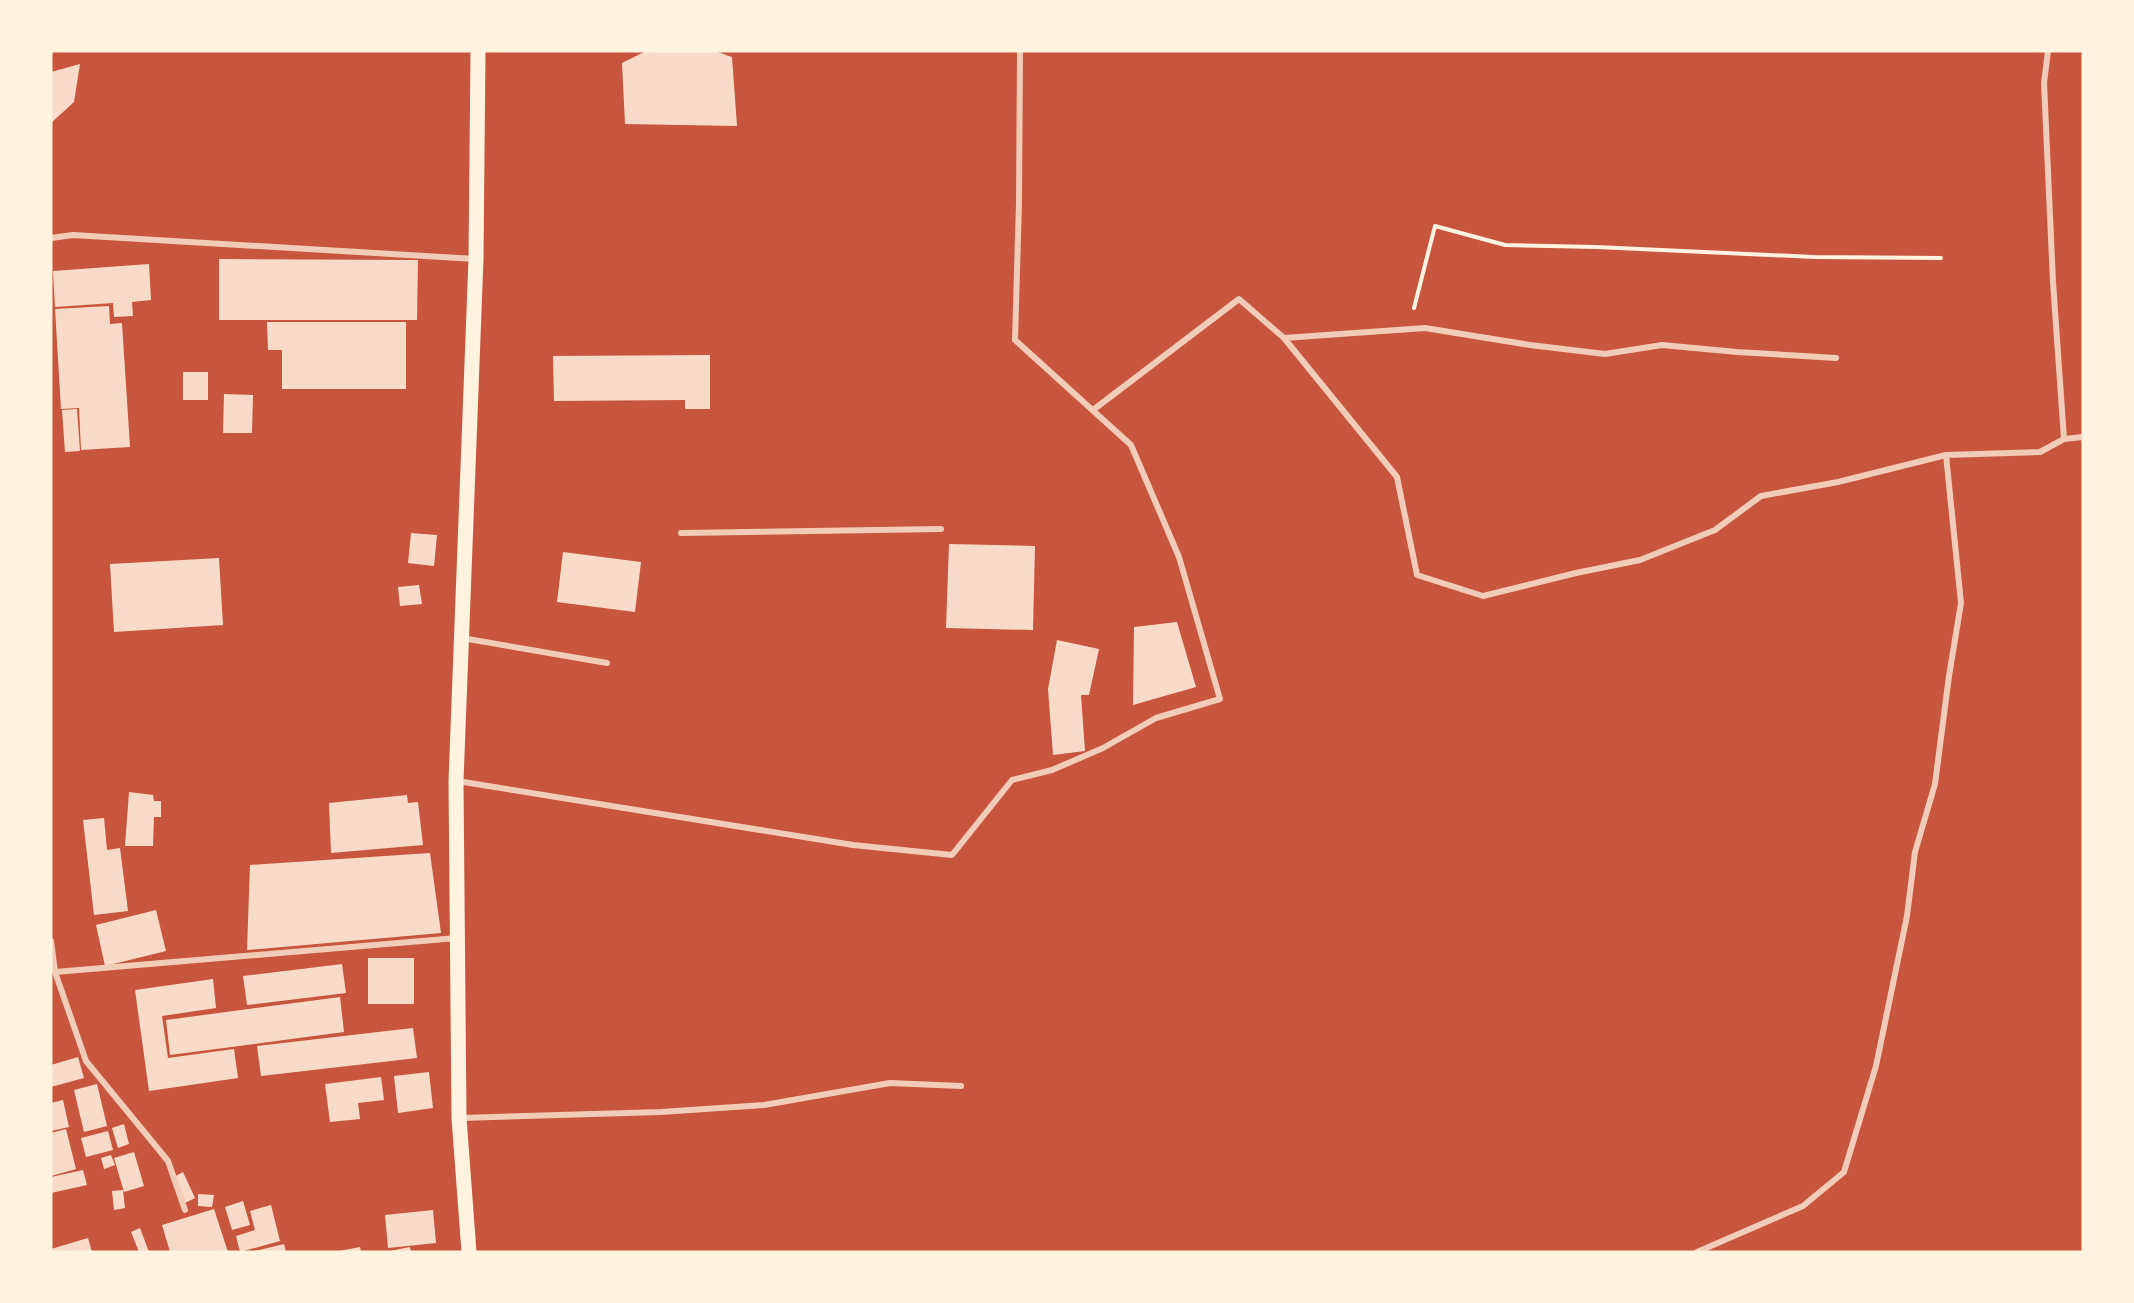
<svg xmlns="http://www.w3.org/2000/svg" width="2134" height="1303" font-family="'Fira Sans',sans-serif">
  <style>
    .building { fill: #f7dbc8 }
    .lines { fill: none; stroke-linecap: round; stroke-linejoin: round }
    .path { stroke: #fff3e0; stroke-width: 4 }
    .minor { stroke: #f1ccb7; stroke-width: 6 }
    .primary { stroke: #fff3e0; stroke-width: 15 }
  </style>
  <rect width="100%" height="100%" fill="#c8553d"/>
  <path class="building" d="M646,51H715L732,57L737,126L625,124L622,63Z
    M80,64L74,102L51,123V72Z
    M219,259L418,260L417,320H219Z
    M149,264L151,300L132,302L133,316L114,317L113,303L55,307L53,271Z
    M109,306L110,324L122,323L130,447L81,450L79,408L61,409L55,309Z
    M267,322H406V389H282V350H268Z
    M710,355V409H685V400L554,401L553,356Z
    M183,372H208V400H183Z
    M224,394L253,395L252,433H223Z
    M77,409L80,451L65,452L62,410Z
    M411,533L437,535L434,566L408,563Z
    M949,544L1035,546L1033,630L946,628Z
    M563,552L641,562L635,612L557,602Z
    M219,558L223,625L114,632L110,564Z
    M419,585L422,604L400,606L398,587Z
    M1177,622L1196,687L1133,705L1134,627Z
    M1057,640L1099,649L1089,695H1081L1085,751L1053,755L1048,689Z
    M129,792L153,795L154,801H161V817H154L153,846H125Z
    M407,795L408,803L418,802L423,845L331,853L329,803Z
    M104,818L107,850L120,848L128,911L94,915L83,820Z
    M430,853L441,933L247,950L250,865Z
    M156,910L166,951L105,966L96,925Z
    M368,958H414V1004H368Z
    M342,964L346,993L247,1005L243,976Z
    M213,979L216,1008L162,1016L168,1058L234,1049L238,1078L149,1091L135,990Z
    M340,997L344,1032L170,1055L166,1020Z
    M413,1028L417,1058L261,1076L257,1046Z
    M78,1057L84,1078L51,1087V1065Z
    M429,1072L433,1108L398,1113L394,1076Z
    M381,1077L384,1100L358,1103L360,1119L330,1122L325,1084Z
    M97,1084L107,1126L84,1132L74,1090Z
    M63,1100L69,1127L51,1131V1103Z
    M124,1124L129,1144L118,1148L112,1128Z
    M66,1129L76,1169L51,1176V1133Z
    M108,1131L113,1150L86,1157L81,1138Z
    M134,1152L144,1186L124,1192L114,1158Z
    M111,1155L115,1165L104,1169L101,1158Z
    M83,1170L87,1185L51,1193V1177Z
    M183,1172L195,1198L185,1203L174,1177Z
    M123,1190L125,1208L114,1210L112,1191Z
    M198,1194L214,1195L212,1207L198,1206Z
    M243,1201L250,1225L232,1230L225,1207Z
    M271,1205L280,1241L240,1252L236,1236L255,1230L250,1211Z
    M214,1209L228,1252H170L162,1225Z
    M433,1210L436,1243L388,1248L385,1215Z
    M140,1228L149,1252H139L131,1232Z
    M88,1238L92,1252H51V1249Z
    M284,1244L286,1252H255V1251Z
    M360,1247L361,1252H339V1251Z
    M410,1247L411,1252H390V1251Z"/>
  <g class="lines">
    <path class="path" d="M1414,308L1435,226L1505,245L1596,247L1814,257L1941,258"/>
    <path class="minor" d="M2048,51L2044,83L2053,282L2064,439
      M51,238L73,235L475,259
      M1284,338L1425,328L1530,345L1605,354L1662,345L1737,352L1836,358
      M1093,410L1239,299L1284,338L1397,477L1417,575L1483,596L1576,573L1640,560L1715,530L1761,496L1838,482L1946,455L2040,452L2064,439L2083,437
      M681,533L941,529
      M462,638L607,663
      M457,781L853,845L952,855L1012,780L1052,770L1103,748L1156,718L1220,699L1179,557L1131,445L1015,340L1019,203L1020,51
      M51,941L55,972L457,938
      M55,972L86,1061L168,1161L185,1210
      M460,1118L661,1112L764,1105L890,1083L961,1086
      M1697,1252L1803,1206L1844,1172L1876,1066L1907,916L1915,852L1935,784L1949,676L1961,603L1946,455"/>
    <path class="primary" d="M469,1252L459,1118L456,781L476,259L478,51"/>
  </g>
  <rect width="2134" height="1303" fill="none" stroke="#fff3e0" stroke-width="105"/>
</svg>
